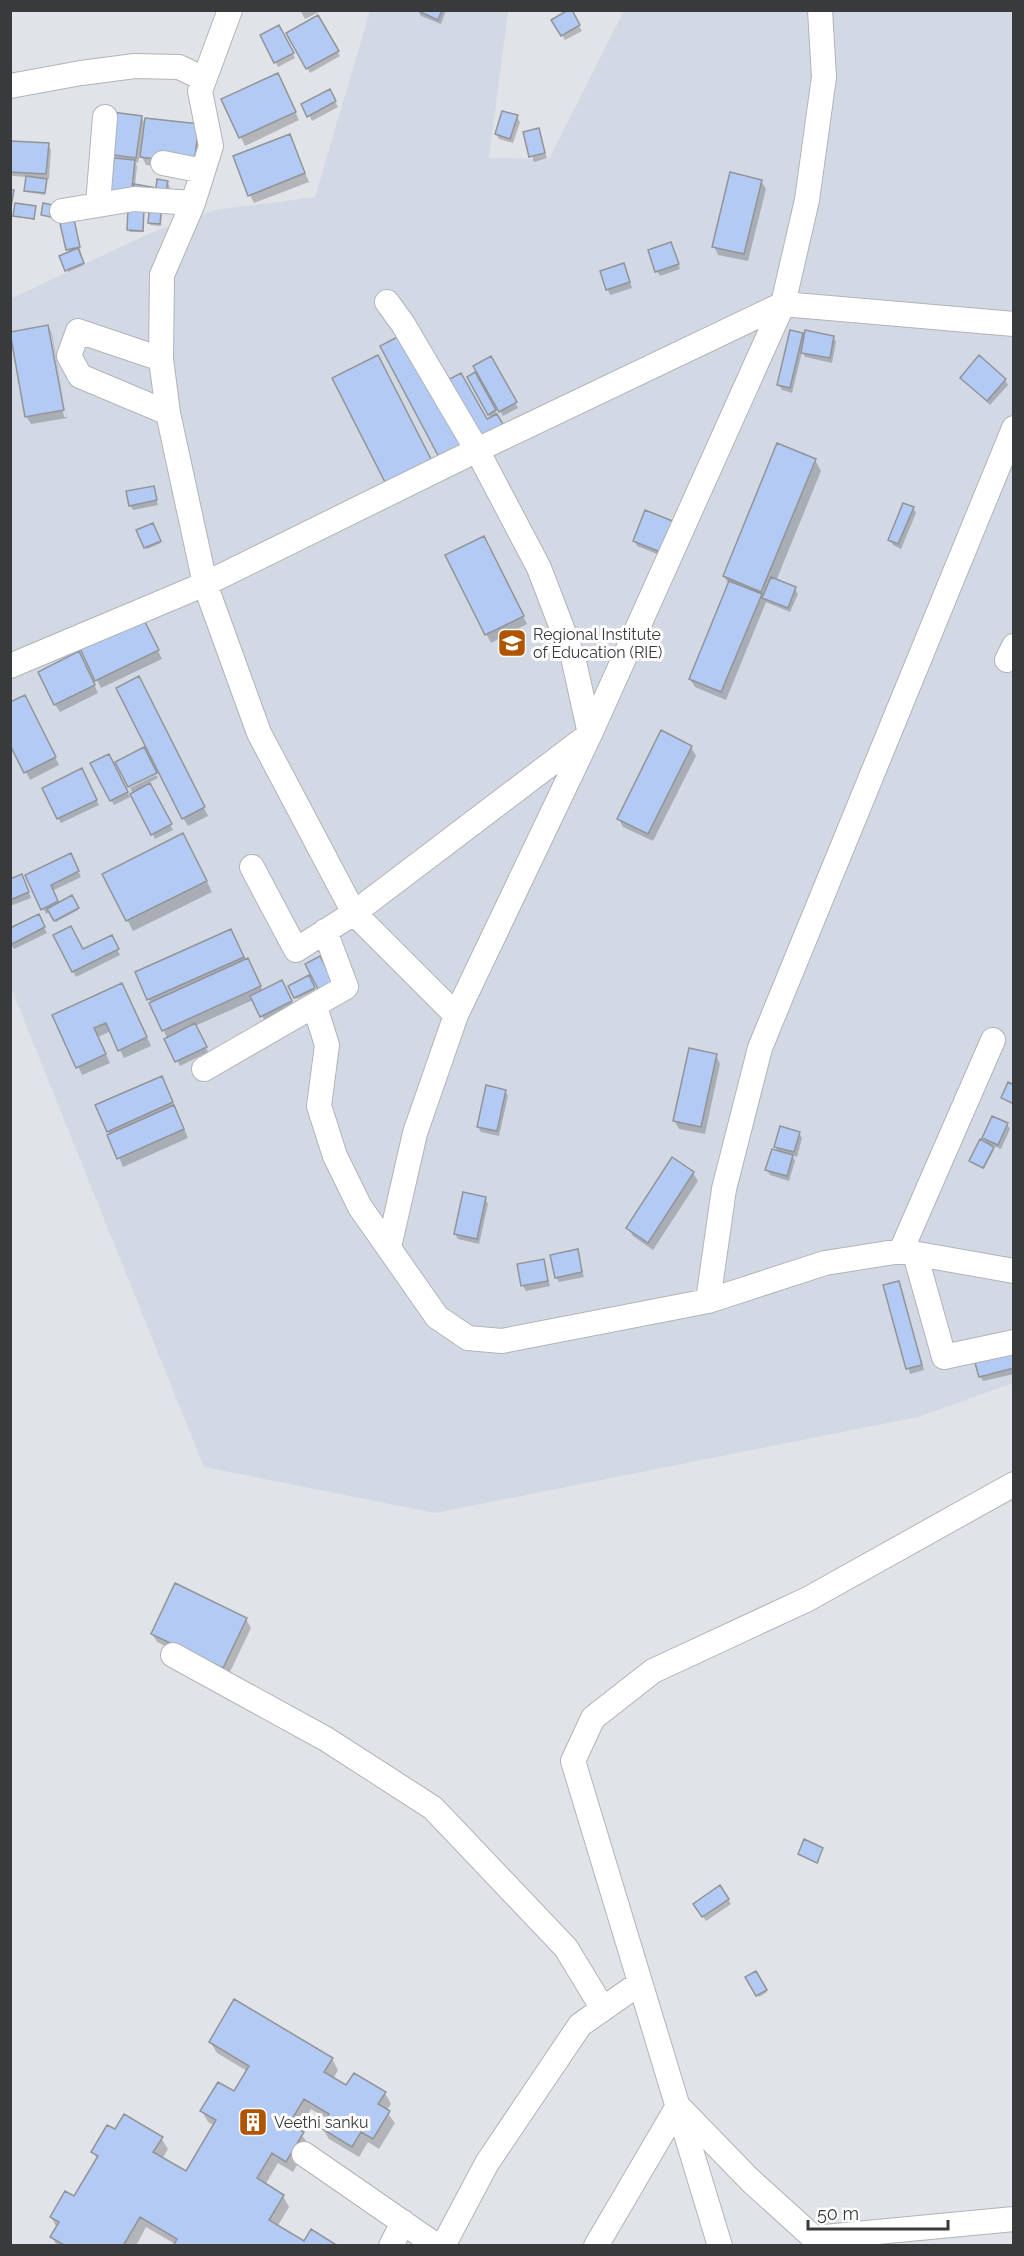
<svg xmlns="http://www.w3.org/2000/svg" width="1024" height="2256" font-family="Raleway,sans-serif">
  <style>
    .built { fill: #d2d9e4 }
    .shadow { fill: #0003; fill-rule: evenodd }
    .building { fill: #b2caf4; stroke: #929498; stroke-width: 1.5 }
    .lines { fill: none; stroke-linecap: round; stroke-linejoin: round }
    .minor-casing { stroke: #b1b4b8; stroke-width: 26 }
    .minor { stroke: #fff; stroke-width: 24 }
    .labels { text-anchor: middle; stroke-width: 6; stroke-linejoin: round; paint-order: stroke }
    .poi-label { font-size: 16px; fill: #393a3c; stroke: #fff; text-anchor: start }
  </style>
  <rect width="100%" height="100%" fill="#e0e3e7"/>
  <path class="built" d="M370,11H508L489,158L549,159L624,11H1013V1383L918,1417L435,1513L204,1467L11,988L10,299L155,231L215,210L315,197Z"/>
  <path class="shadow" d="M300,10H323L305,19Z
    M418,10H446L441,24L421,16Z
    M570,11L582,31L565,40L553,21Z
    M318,17L340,56L310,73L288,34Z
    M279,27L295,58L278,67L262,35Z
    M282,83L299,120L245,146L223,100Z
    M329,91L338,107L312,121L303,105Z
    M141,117L146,125L203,134L198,171L146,165L140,153L138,163L135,162L137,166L135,186L157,189L167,182L170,187L167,205L162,207L161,226L150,225L151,202L137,200L115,160L111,159Z
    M517,117L520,122L513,143L499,139L496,134Z
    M538,130L547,158L534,162L525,133Z
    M289,135L309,182L254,203L250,195Z
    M48,145L51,150L49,179L44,178L47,182L45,195L27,192V177L13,176L10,172Z
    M761,181L766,189L748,261L718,255L714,246Z
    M35,208V220L14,216Z
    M144,210V232H130L128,230Z
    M72,217L84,265L68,272L61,257L69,254L61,220Z
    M671,244L680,269L660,276L657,271Z
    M626,270L632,288L610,295L601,272Z
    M48,326L52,334L67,418L31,424L26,416ZM48,333H51L67,417H64Z
    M802,334L805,339L833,337L836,342L832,363L805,357L802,352L792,393L782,390L779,385Z
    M491,358L518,408L503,416L482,379L480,380L498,416L491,419L469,378L478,372Z
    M962,378L1005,380L1008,385L990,405Z
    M815,460L821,471L776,581L795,589L798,594L790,612L766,602L726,700L695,687L690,679L729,585L724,576Z
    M153,487L158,505L133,510L130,505Z
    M913,508L916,513L901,549L893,545L890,540Z
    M646,512L670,559L637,546L634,540Z
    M153,525L161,543L147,549L138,531Z
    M488,546L527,624L491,643L447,556Z
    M145,623L162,659L101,688L97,680Z
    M83,661L98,693L60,712L55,704Z
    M143,686L208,816L188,826L183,818Z
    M29,705L59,765L30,780L26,772Z
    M691,747L696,756L653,841L623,827L619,819Z
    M108,756L130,797L114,805L92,763Z
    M84,775L99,805L61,823L58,818Z
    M156,775L158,778L148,783L173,830L155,839L130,788Z
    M189,846L212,892L133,931L104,874Z
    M73,860L81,877L52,891L59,904L71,897L78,910L56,922L51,911L46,914L27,875Z
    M10,881H24L31,898L10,906Z
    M41,921L47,933L14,949L10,943Z
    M55,936L83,951L111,937L120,955L76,977Z
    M235,939L263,991L281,982L294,1006L265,1021L253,1000L195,1026L208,1052L180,1066L137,973Z
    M308,977L315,990L297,999L290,986Z
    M126,993L151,1046L124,1058L111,1031L98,1037L110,1063L82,1075L54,1016Z
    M716,1055L720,1064L705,1134L679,1129L674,1120Z
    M166,1086L188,1138L123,1167L108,1131Z
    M505,1091L508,1096L499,1136L481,1132L478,1127Z
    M1007,1124L1010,1129L1001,1149L991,1145L994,1150L984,1169L971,1163L970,1161L988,1146L984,1138Z
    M799,1133L802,1138L797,1157L792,1155L795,1161L789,1181L770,1175L767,1170L779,1152L775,1147Z
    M693,1173L698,1181L653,1250L633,1236L628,1228Z
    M485,1199L488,1204L479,1244L458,1239L455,1234Z
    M577,1251L584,1277L559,1282L556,1277Z
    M543,1261L550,1286L526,1291L523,1286Z
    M898,1282L924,1370L910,1374L885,1286Z
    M1014,1355V1374L983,1381L980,1376Z
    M176,1585L246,1619L251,1628L228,1676L157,1642L152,1634Z
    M822,1849L818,1864L799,1854Z
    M728,1899L731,1904L706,1921L698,1909Z
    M755,1973L767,1992L759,1997L747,1978Z
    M211,2043L332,2059L338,2070L333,2079L347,2087L385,2093L391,2104L386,2111L395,2123L379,2149L368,2142L359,2157L329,2139L322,2128L328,2119L311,2109L298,2131L309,2144L293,2172L278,2163L265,2185L283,2196L289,2207L277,2227L305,2243L175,2244L146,2227L136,2246H57L52,2237L57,2228L51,2217L75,2198L98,2160L93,2152L115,2131L161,2138L168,2149L162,2159L186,2173L215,2126L208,2122L202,2111L234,2093L247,2071L217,2053Z"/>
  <path class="building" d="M416,10H442L438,20Z
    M568,10H572L580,25L561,36L551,20Z
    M318,15L339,51L306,69L286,33Z
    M279,25L294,53L274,63L260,35Z
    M278,73L296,112L239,138L221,99Z
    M330,89L336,101L307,117L301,104Z
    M502,111L518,115L510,139L495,134Z
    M112,112L142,116L136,158L106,154Z
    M145,118L199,124L194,164L140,157Z
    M539,128L545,153L529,157L523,132Z
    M290,134L305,173L248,196L233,156Z
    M11,141L49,143L46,174L10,172Z
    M114,158L135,160L131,198L110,196Z
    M730,172L762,180L744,254L712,247Z
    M26,176L47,179L45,193L24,191Z
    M157,179L168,181L164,200L133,195L134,184L156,188Z
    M10,190H14L11,207H10Z
    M15,203L36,206L34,219L13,216Z
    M43,203L58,206L56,218L41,215Z
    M150,203L162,204L160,224L148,223Z
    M128,208L144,209L143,231L127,230Z
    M73,215L80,247L66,250L59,219Z
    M671,242L679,264L655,272L648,250Z
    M78,248L84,263L65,271L59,256Z
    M624,263L630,282L606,290L600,271Z
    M48,325L64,410L25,417L10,332Z
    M790,330L803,333L790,388L777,385Z
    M805,330L834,336L830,358L801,353Z
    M405,333L465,446L440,459L380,346Z
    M378,355L435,467L389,490L332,378Z
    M979,355L1006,379L987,401L960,378Z
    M491,356L517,402L499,412L473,366Z
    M475,372L496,410L488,415L467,377Z
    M461,373L487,419L497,414L507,431L481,445L446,381Z
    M777,443L816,459L761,592L723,576Z
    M154,486L157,500L129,506L126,491Z
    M903,503L914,507L898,544L888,540Z
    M645,510L680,524L668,555L633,541Z
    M153,523L161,541L144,548L136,530Z
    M484,536L524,616L485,635L445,555Z
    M771,577L796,587L788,608L762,598Z
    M729,581L762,594L721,692L689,679Z
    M141,614L159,650L95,681L78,644Z
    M79,651L95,685L54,705L38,672Z
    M139,676L205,807L182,819L116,688Z
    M25,695L56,757L24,773L10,745V702Z
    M661,730L692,746L648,834L617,819Z
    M144,747L157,773L128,787L115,762Z
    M109,754L128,792L110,801L90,763Z
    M82,768L97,800L57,819L42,788Z
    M150,783L172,824L151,835L130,794Z
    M183,833L207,881L126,921L102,874Z
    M71,853L79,871L51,885L58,901L41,910L25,875Z
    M22,874L29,892L10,900V879Z
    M72,895L79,908L54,921L47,909Z
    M39,914L45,927L10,945V928Z
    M71,926L83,949L112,935L119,949L72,972L53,935Z
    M231,929L244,957L147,1000L135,972Z
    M320,956L333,982L318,989L305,964Z
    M248,958L261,986L162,1031L149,1003Z
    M309,975L315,988L294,998L288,986Z
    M282,980L292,1001L260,1017L250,996Z
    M122,983L147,1037L118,1051L106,1023L94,1028L106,1054L76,1068L52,1015Z
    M195,1023L207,1047L175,1062L164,1039Z
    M689,1048L717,1054L701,1127L673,1121Z
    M162,1076L173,1102L107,1132L95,1105Z
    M1008,1082L1014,1085V1104L1001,1098Z
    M486,1085L506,1090L497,1131L477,1127Z
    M174,1105L184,1129L117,1159L107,1135Z
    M992,1116L1008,1123L998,1145L982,1138Z
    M780,1126L800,1132L794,1152L774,1147Z
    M980,1139L994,1147L983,1168L969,1161Z
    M772,1149L793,1155L787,1176L765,1170Z
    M672,1157L694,1172L648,1243L626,1228Z
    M463,1192L486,1197L477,1239L454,1234Z
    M578,1249L582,1272L555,1278L550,1255Z
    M544,1259L548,1281L521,1286L517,1264Z
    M899,1281L922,1365L906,1369L883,1285Z
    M1014,1353V1368L979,1377L975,1363Z
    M175,1583L247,1618L223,1668L151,1634Z
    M804,1839L823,1848L817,1863L798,1854Z
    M720,1885L729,1899L702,1917L693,1904Z
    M756,1971L767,1990L756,1996L745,1977Z
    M234,1999L333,2058L324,2072L346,2085L354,2073L386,2092L378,2104L390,2111L373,2139L361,2132L352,2147L321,2128L329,2114L304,2099L289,2124L304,2132L286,2162L272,2153L257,2178L284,2195L269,2220L304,2241L311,2229L338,2246H173L177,2239L140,2217L123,2246H66L50,2237L59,2222L50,2217L65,2191L74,2196L98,2156L91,2152L107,2125L115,2129L124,2114L163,2137L153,2152L186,2171L216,2120L200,2111L218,2082L234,2091L249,2066L209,2042Z"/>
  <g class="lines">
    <g class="minor-casing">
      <path id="minor" d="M230,10L200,91L211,146L193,203L162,275L161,359L168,413L205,584L259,733L354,913L456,1015
        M10,86L81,73L135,66L179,67L204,79
        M163,163L203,171
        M98,204L105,117
        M62,211L134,199L193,203
        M161,359L78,331L69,356L80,376L168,413
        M1007,660L1014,646
        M10,666L205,584L477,450L783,304L1014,324
        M252,867L296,950L354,913L590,734L573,657L539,568L477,450L403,324L387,302
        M315,1007L327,1045L319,1106L335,1156L360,1207L437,1317L468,1338L502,1341L708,1301L825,1263L901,1251L1014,1271
        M204,1069L346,987L325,931
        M389,1247L415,1133L456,1015L590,734L783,304L807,200L824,77L820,10
        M901,1251L993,1040
        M915,1254L944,1357L1014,1342
        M708,1301L724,1189L760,1048L1014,428
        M173,1655L326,1739L433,1808L566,1948L603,2009
        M682,2110L750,2180L814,2238L1014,2219
        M304,2154L437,2246
        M391,2246L403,2222
        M443,2246L487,2163L580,2025L640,1983
        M596,2246L678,2106
        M720,2246L573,1761L593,1718L653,1671L808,1599L1014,1484"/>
    </g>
    <use href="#minor" class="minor"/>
  </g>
  <defs>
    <g id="university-square" transform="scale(1.5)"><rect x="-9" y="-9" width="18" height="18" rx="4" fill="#b15400" stroke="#fff"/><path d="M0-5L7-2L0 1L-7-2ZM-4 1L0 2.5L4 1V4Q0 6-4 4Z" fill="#fff"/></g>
    <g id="building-square" transform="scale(1.5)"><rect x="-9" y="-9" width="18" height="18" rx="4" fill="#b15400" stroke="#fff"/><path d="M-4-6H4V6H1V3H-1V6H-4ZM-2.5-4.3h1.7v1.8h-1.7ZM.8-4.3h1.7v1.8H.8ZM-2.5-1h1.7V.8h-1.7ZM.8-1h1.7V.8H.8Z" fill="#fff"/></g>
  </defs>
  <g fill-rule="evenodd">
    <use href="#university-square" x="512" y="643"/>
    <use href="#building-square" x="253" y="2122"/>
  </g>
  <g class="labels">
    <g class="poi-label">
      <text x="533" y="640">Regional Institute<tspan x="533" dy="18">of Education (RIE)</tspan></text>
      <text x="274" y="2128">Veethi sanku</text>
    </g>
  </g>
  <rect width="1024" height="2256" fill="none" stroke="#393a3c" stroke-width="24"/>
  <path d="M808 2220v9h140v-9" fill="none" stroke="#393a3c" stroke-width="3"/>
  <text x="817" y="2220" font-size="18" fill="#393a3c" stroke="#ffffff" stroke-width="4.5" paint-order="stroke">50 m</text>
</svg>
